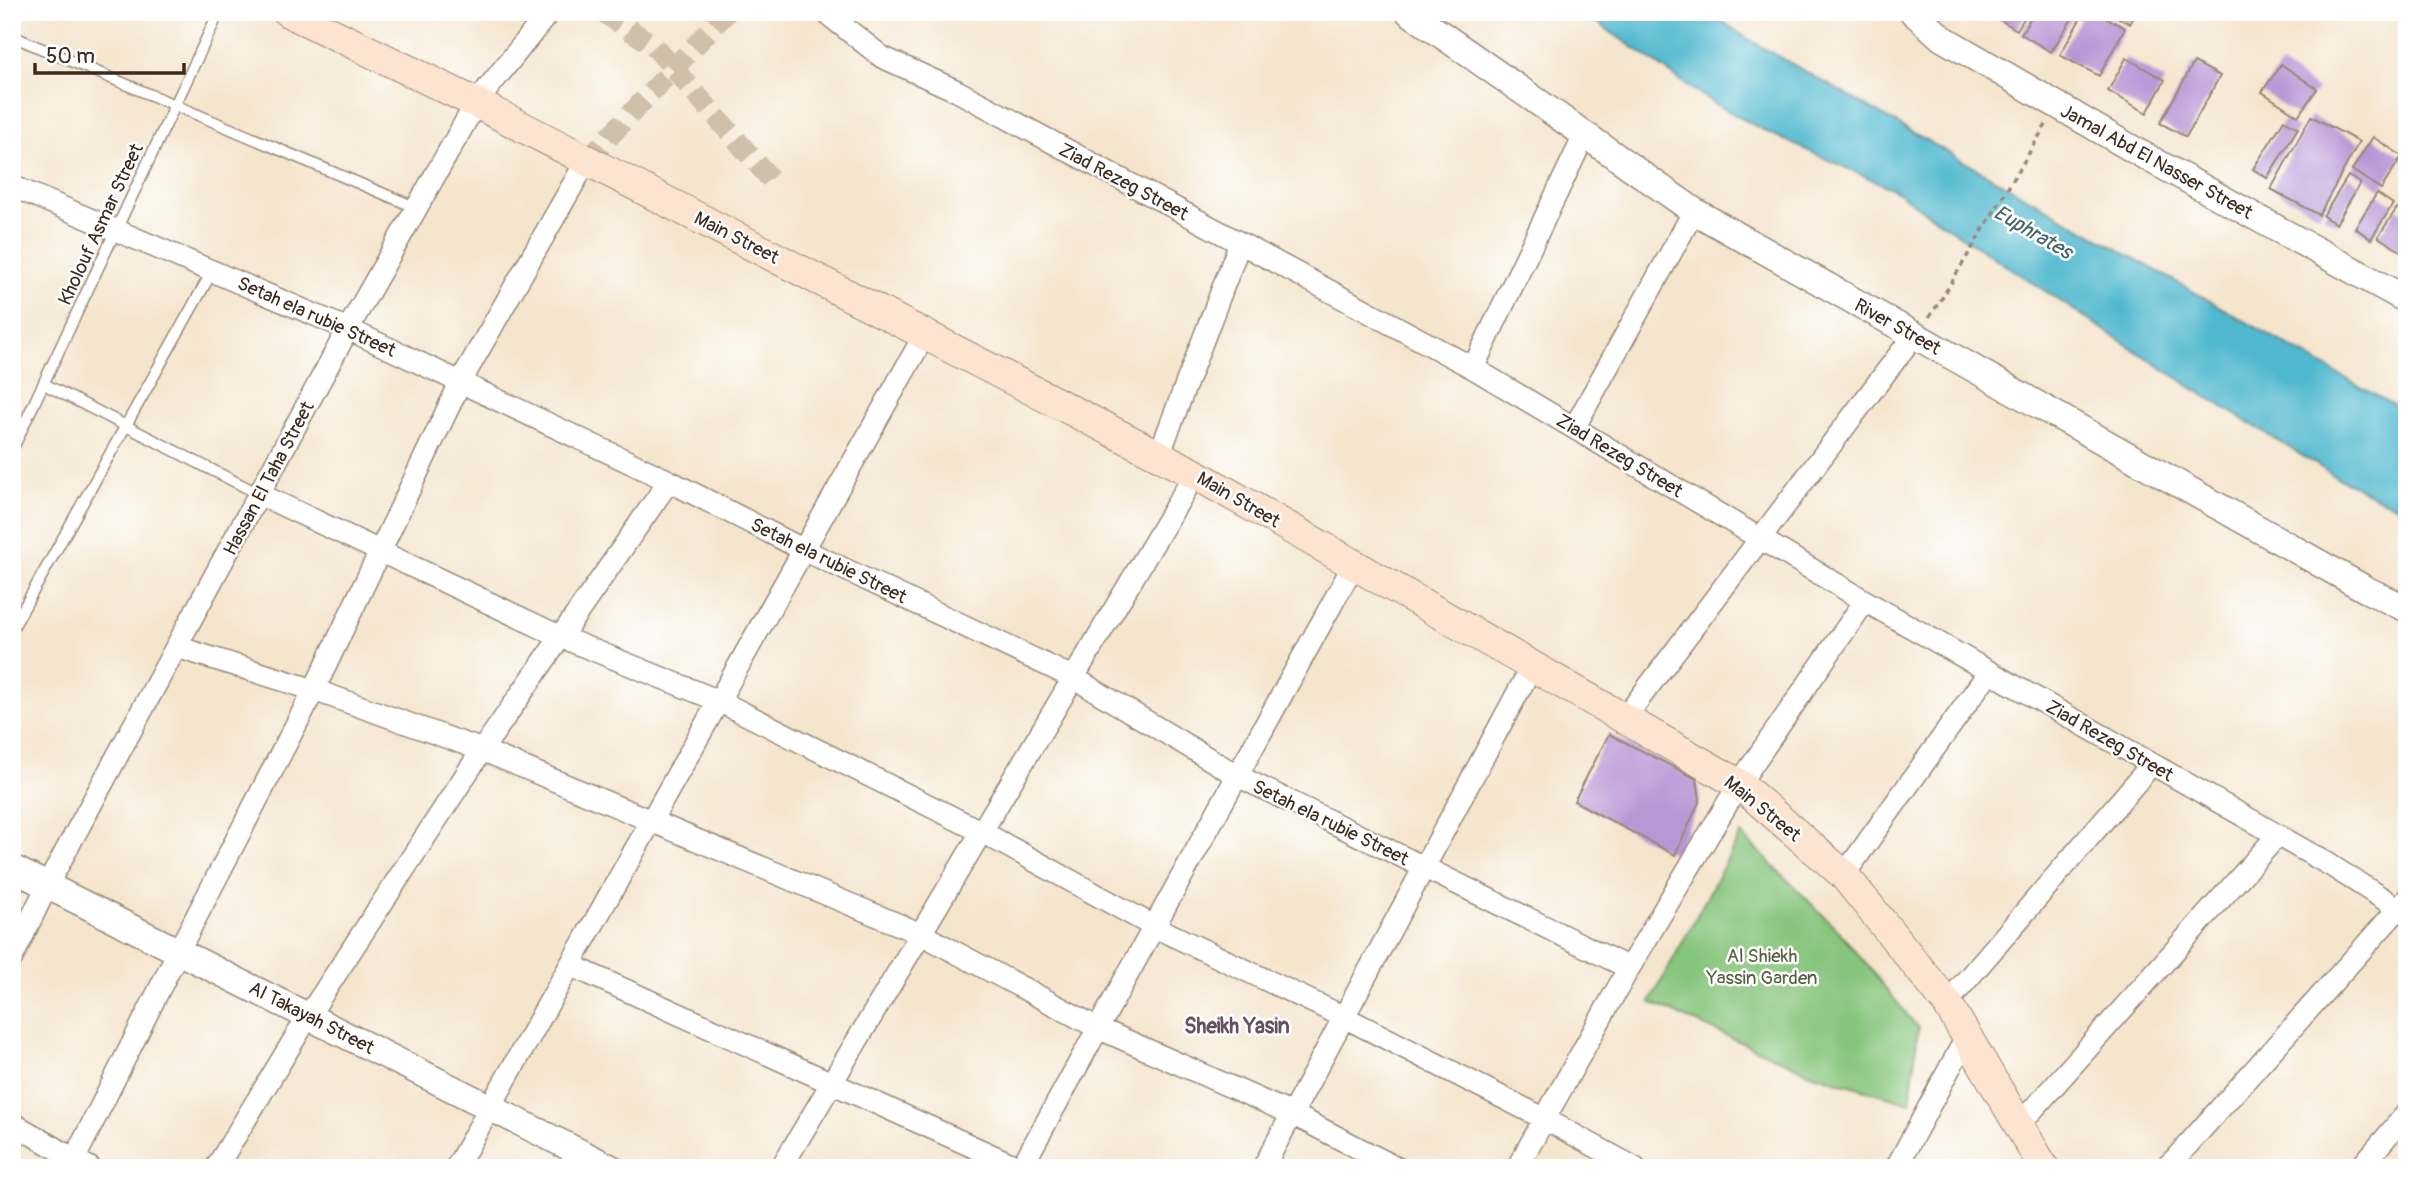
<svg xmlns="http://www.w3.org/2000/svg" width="2419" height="1180" font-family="Pangolin,sans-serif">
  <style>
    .green { fill: #86c57c; stroke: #60784d; stroke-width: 2 }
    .water { fill: #50b8ce; stroke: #467176; stroke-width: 2 }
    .building { fill: #b897d6 }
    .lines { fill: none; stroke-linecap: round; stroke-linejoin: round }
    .minor-tunnel { stroke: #cfc0aa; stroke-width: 21; stroke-dasharray: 21 10; stroke-linecap: butt }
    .service-casing { stroke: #988876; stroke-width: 13 }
    .minor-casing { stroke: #988876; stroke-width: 24 }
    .tertiary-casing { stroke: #988876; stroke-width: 29 }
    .secondary-casing { stroke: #988876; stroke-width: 32 }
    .path { stroke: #988876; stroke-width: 3.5; stroke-dasharray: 5 5; stroke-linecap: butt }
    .service { stroke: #fff; stroke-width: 10 }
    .minor { stroke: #fff; stroke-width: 21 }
    .tertiary { stroke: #fff; stroke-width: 26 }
    .secondary { stroke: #fde4d0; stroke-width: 30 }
    .labels { text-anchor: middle; stroke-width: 5; stroke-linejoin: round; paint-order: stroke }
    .street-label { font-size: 19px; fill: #3b2a1e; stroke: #fff }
    .park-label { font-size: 19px; fill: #55603f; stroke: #fff }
    .water-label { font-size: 21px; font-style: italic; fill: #436364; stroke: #fff }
    .neighbourhood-label { font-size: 21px; font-weight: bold; fill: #67505e; stroke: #fff }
  </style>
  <rect width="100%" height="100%" fill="#fff"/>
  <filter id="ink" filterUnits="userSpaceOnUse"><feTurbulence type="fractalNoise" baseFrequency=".0143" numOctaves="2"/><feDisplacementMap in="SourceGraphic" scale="14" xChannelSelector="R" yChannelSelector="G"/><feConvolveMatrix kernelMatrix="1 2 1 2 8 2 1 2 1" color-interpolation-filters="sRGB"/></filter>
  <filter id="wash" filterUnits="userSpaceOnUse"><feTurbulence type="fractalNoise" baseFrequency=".00686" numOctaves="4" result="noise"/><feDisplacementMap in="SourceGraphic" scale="28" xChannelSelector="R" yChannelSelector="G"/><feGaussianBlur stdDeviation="1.57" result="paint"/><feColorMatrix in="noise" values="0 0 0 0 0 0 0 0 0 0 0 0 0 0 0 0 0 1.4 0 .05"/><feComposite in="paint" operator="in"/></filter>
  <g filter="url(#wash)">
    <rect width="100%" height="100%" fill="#f4e5cd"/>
    <path class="green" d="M1741,834L1839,931L1918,1028L1910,1103L1813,1074L1650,1002Z"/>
    <path class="water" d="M1582,12H1709L1748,39L2407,413V512L2340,479L2194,389L1946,226L1895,190L1767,132L1713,103Z"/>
    <g id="blocks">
      <path class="building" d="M1987,12H2028L2017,30Z
        M2034,12L2075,14L2051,52L2021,34Z
        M2084,12H2096L2125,28L2099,76L2060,55Z
        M2108,12H2137L2130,24Z
        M2126,58L2165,80L2147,113L2108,91Z
        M2194,62L2220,76L2186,137L2160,123Z
        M2281,64L2317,89L2298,116L2262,92Z
        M2311,116L2359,142L2319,215L2271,189Z
        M2284,120L2298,128L2267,178L2253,169Z
        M2373,137L2402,156L2381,189L2352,170Z
        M2348,176L2360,183L2336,224L2323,216Z
        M2377,193L2393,204L2371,239L2355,228Z
        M2397,208L2407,214V255L2378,237Z
        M1609,734L1697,779L1700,800L1675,855L1574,801Z"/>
    </g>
  </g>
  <g filter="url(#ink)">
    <use href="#blocks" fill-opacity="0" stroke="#988876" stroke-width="2"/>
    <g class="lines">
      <path class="minor-tunnel" d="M603,12L654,46L775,184
        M587,160L727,12"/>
      <g class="service-casing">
        <path id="service" d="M12,36L417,208
          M44,384L259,494
          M12,450L219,12
          M12,629L213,270"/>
      </g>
      <g class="minor-casing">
        <path id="minor" d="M825,12L882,57L957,91L1473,368L1865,601L2330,865L2407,914
          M12,186L348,329L669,481L804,550L1074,678L1238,776L1629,968
          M1473,368L1585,134
          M1574,428L1694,211
          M1159,455L1240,243
          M259,494L561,637L719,701L982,832L1155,927L1344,1017L1543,1118L1635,1168
          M177,647L314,690L482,750L921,934L1098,1028L1292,1114L1397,1168
          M1624,719L1914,335
          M1844,875L1989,672
          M12,958L48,884L348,329L476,103L549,12
          M570,965L1020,1168
          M1947,1003L2152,764
          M12,1123L90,1168
          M2019,1125L2277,836
          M70,1168L179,950L314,690L461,381L587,160
          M216,1168L309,1015L482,750L669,481
          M456,1168L925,334
          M781,1168L1195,474
          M1021,1168L1354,564
          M1263,1168L1532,666
          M1517,1168L1629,968L1739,784L1865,601
          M1896,1168L1967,1036
          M2167,1168L2407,899
          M2360,1168L2407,1113"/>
      </g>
      <g class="tertiary-casing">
        <path id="tertiary" d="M1409,12L1694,211L2367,590L2407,609
          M1913,12L1942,38L2141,154L2407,300
          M12,868L611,1168"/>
      </g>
      <g class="secondary-casing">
        <path id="secondary" d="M288,12L476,103L1195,474L1739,784L1844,875L1947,1003L2044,1168"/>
      </g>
      <path class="path" d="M1929,317L1939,303L2047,123"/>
      <use href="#service" class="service"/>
      <use href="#minor" class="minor"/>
      <use href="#tertiary" class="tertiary"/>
      <use href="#secondary" class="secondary"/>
    </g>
  </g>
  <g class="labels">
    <g class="street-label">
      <text transform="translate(2157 161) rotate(29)" y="7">Jamal Abd El Nasser Street</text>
      <text transform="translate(1124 181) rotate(28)" y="7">Ziad Rezeg Street</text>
      <text transform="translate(100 224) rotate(-65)" y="7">Kholouf Asmar Street</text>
      <text transform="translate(737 237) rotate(27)" y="7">Main Street</text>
      <text transform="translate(317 316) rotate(24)" y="7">Setah ela rubie Street</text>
      <text transform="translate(1898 326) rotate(29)" y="7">River Street</text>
      <text transform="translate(1620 455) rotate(31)" y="7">Ziad Rezeg Street</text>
      <text transform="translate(268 478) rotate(-62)" y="7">Hassan El Taha Street</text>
      <text transform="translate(1239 499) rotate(30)" y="7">Main Street</text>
      <text transform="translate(829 560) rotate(26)" y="7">Setah ela rubie Street</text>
      <text transform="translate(2110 740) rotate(30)" y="7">Ziad Rezeg Street</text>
      <text transform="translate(1763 808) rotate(39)" y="7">Main Street</text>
      <text transform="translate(1331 822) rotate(26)" y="7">Setah ela rubie Street</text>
      <text transform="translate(312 1017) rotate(27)" y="7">Al Takayah Street</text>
    </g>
    <g class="park-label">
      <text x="1762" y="962">Al Shiekh<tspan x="1762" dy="22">Yassin Garden</tspan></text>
    </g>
    <g class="water-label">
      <text transform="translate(2033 232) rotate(30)" y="7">Euphrates</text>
    </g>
    <g class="neighbourhood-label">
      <text x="1237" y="1033">Sheikh Yasin</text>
    </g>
  </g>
  <rect width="2419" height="1180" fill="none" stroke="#fff" stroke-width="42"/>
  <path d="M35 63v10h149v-10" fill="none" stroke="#3b2a1e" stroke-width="3.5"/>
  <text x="46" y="63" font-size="21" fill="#3b2a1e" stroke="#ffffff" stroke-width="5" paint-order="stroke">50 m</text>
</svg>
